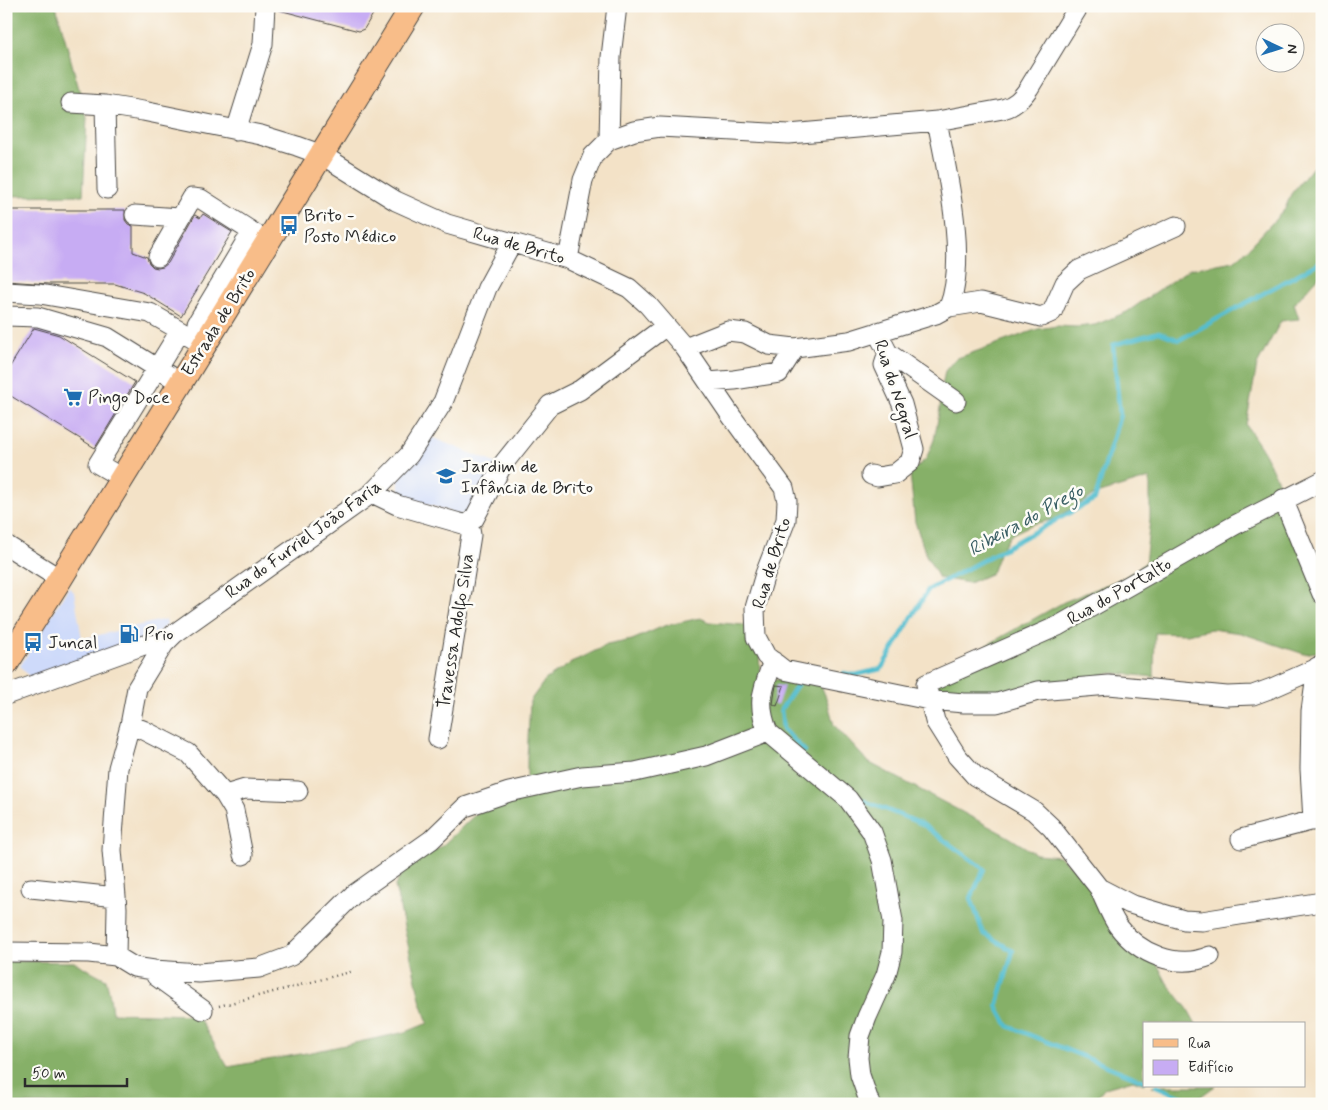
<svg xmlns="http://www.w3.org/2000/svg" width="1328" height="1110" font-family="Mynerve,sans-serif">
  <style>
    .built { fill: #cedafa }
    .forest { fill: #86b067; stroke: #586e49 }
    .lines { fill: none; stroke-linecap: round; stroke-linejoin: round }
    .stream { stroke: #54becf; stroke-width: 4.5 }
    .building { fill: #c7acf3 }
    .minor-casing { stroke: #494642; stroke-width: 21 }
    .major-casing { stroke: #494642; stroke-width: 26 }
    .path { stroke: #494642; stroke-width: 2.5; stroke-dasharray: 1 4; stroke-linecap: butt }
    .minor { stroke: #fff; stroke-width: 19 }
    .major { stroke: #f8bd89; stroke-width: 24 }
    .labels { text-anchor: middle; stroke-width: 5; stroke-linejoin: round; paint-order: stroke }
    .poi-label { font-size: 18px; fill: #2b2b2b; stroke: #fdfcf7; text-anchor: start }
    .street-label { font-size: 18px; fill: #2b2b2b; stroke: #fdfcf7 }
    .water-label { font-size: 19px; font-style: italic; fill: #395e64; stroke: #fdfcf7 }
  </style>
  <rect width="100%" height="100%" fill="#fdfcf7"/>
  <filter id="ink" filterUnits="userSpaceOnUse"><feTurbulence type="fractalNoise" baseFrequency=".02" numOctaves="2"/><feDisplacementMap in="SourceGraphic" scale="10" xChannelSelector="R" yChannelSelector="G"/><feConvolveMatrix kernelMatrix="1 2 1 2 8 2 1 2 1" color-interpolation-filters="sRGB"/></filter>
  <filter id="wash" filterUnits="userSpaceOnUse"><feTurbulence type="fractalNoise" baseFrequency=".0096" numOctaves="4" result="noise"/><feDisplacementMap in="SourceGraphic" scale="20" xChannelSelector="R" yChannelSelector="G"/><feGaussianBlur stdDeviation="1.12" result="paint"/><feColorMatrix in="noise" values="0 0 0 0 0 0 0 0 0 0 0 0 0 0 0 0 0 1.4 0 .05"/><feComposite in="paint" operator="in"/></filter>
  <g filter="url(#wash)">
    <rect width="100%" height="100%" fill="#f3e2c7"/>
    <path class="built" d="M431,437L497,464L473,508L466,513L460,515L404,497L399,491V480L402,473Z
      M69,587L74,592L82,639L166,619L167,625L154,637L32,680L20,666Z"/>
    <path class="forest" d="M6,6H56L87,118L83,195L6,196Z
      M1322,156V273L1294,304L1299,319L1281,321L1257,365L1246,425L1262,449L1322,569V651L1304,654L1241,633L1211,629L1187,634L1155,633L1154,677L1114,673L989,695L939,690L932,683L960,660L1064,602L1125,577L1145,563L1150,520V478L1096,494L1055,519L1033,524L1010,535L999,554L992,573L969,583L939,578L926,555L915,522L910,473L926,459L934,440L940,408L942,387L945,371L955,359L1038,329L1057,326L1077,327L1095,325L1127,312L1189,269L1234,261L1246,251L1285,209L1291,194Z
      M700,618L710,622L744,625L758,632L760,672L772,680L784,679L820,683L827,700L834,725L868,762L1007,836L1036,854L1059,856L1087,879L1155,960L1167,983L1187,1008L1196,1024H1144V1084L1133,1080L1105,1088L1091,1104H6V961L74,962L106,979L110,996L112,1013L197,1015L228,1067L312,1052L406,1032L428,1023L421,1003L395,886L405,868L442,846L479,811L527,796V758L530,701L545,680L571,663L607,645L632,640L664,626Z
      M1152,1086H1215L1196,1100Z"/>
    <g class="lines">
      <path class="stream" d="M844,673L855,675L881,669L928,590L1095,499L1120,415L1113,345L1159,332L1179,340L1322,261
        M797,685L781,709L783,729L805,751
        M854,794L862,800L922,824L984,869L971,898L983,933L1013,951L997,1006L1008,1026L1144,1081
        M1156,1086L1199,1104"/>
    </g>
    <g id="blocks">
      <path class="building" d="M279,6H378L364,29L359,31L279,10Z
        M6,210H125V220L128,224L133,226V252L147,257L149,263L153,267L158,268L163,267L168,263L195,215L200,218L203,214L232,232L181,316L144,293L115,284H48L6,281Z
        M34,328L59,335L135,382L95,448L6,393V373Z
        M776,685L784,686L777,706L773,704Z"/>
    </g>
  </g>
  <g filter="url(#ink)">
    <use href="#blocks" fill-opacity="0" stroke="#494642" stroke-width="1"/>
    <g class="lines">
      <g class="minor-casing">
        <path id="minor" d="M71,103L105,105L143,111L261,135L297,146L322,155L396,201L447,224L568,259L629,288L648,305L685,348L732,417L784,488L787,501L786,520L765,574L755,608L756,637L766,656L784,670L929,700L964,703H997L1038,691L1109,685L1227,696L1253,695L1272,688L1322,666
          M105,105L107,189
          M236,131L263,44L265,6
          M609,140L611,57L617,6
          M135,215L180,218
          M158,257L192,198L201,199L268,242
          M568,259L583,180L593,156L609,140L634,131L660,127L789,134L937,121L1003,109C1016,105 1021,99 1029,88L1079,6
          M6,292L40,294L150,313L204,344
          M949,307L981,302L1041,317L1052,312L1065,283L1079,270L1176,226
          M6,316L38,317L107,337L181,383
          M212,332L197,323L245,243L262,252
          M685,348L728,331L745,333L769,345L795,348L849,341L936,314L949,307C968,259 947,172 937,121
          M888,353L956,401
          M708,382L734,380L779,373L795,348
          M871,475L878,477L895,474L910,462L914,449L902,404L884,365L888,353L877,332
          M122,478L98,464L180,331
          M1322,481L1235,525L1058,626L926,684L935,721L957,756L975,776L1034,811L1051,827L1099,888L1130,904L1184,920L1202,921L1322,902
          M372,493L397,505L463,524L469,523L474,519L503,464L550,405L580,390L666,326
          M1283,499L1322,594
          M6,545L60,579
          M773,661C763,690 756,702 768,732L848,799L872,832L882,860L893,921L892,952L886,975L867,1017L860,1036L858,1058L860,1075L870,1104
          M6,695L144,645L164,644
          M130,725L143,730L188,753L225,795L234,810L243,855
          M438,739L471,535L469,523
          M225,795L245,789L298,791
          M1313,821L1310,769L1311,711L1317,667
          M1241,839L1322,818
          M31,888L116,897
          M1099,888C1105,900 1110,915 1118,926C1139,954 1176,970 1210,956
          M6,952L89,953L116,956L134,967L154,970L199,973L259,968L291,956L353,895L431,840L465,807L509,792L582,776L635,772L706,756L768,732
          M116,956L117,908L112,850L118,768L130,725L137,688L164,644L174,634L372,493L409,455L443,402L487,288L511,244
          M154,970L156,976L203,1010"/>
      </g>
      <g class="major-casing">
        <path id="major" d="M6,664L60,579L413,6"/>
      </g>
      <path class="path" d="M219,1006L354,971"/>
      <use href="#minor" class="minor"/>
      <use href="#major" class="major"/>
    </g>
  </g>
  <defs>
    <g id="bus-bare" transform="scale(1.5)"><path d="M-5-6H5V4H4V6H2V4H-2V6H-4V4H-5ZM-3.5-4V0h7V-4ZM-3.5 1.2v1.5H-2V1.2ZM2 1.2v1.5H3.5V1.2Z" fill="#1f6fb2" stroke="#fdfcf7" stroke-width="2.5" paint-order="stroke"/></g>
    <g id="supermarket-bare" transform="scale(1.5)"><path d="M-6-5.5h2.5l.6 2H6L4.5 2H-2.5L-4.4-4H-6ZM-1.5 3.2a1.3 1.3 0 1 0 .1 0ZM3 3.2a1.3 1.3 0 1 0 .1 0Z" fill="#1f6fb2" stroke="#fdfcf7" stroke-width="2.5" paint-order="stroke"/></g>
    <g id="school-bare" transform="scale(1.5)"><path d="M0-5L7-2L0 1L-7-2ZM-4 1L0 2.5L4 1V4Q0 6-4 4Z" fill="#1f6fb2" stroke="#fdfcf7" stroke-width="2.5" paint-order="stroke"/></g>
    <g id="fuel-bare" transform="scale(1.5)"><path d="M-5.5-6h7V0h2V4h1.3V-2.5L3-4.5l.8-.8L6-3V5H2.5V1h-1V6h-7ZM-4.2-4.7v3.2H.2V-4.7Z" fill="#1f6fb2" stroke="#fdfcf7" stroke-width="2.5" paint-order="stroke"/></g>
  </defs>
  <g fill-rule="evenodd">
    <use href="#bus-bare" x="289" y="225"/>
    <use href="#supermarket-bare" x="73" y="397"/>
    <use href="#school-bare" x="446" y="476"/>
    <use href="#fuel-bare" x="129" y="634"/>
    <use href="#bus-bare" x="33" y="642"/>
  </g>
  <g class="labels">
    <g class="poi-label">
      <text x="304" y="221">Brito -<tspan x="304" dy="21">Posto Médico</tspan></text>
      <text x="88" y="403">Pingo Doce</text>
      <text x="461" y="472">Jardim de<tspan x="461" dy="21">Infância de Brito</tspan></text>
      <text x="144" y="640">Prio</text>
      <text x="48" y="648">Juncal</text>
    </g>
    <g class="street-label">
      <text transform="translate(519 245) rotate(16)" y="6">Rua de Brito</text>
      <text transform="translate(218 322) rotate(-58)" y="6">Estrada de Brito</text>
      <text transform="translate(896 389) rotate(72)" y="6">Rua do Negral</text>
      <text transform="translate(303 539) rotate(-36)" y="6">Rua do Furriel João Faria</text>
      <text transform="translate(771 563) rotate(-73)" y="6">Rua de Brito</text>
      <text transform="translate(1119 591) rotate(-30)" y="6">Rua do Portalto</text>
      <text transform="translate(455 631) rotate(-81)" y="6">Travessa Adolfo Silva</text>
    </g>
    <g class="water-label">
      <text transform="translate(1025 519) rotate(-29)" y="7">Ribeira do Prego</text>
    </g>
  </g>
  <rect width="1328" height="1110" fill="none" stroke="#fdfcf7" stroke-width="25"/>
  <rect x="1143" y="1022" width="162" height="65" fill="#fdfcf7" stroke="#a9a8a5"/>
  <rect x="1153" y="1039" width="25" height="8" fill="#f8bd89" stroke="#a9a8a5"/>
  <text x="1188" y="1048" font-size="15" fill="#2b2b2b">Rua</text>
  <rect x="1153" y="1060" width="25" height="15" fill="#c7acf3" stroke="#a9a8a5"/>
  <text x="1188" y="1072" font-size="15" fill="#2b2b2b">Edifício</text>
  <g transform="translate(1280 48) rotate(94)"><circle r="24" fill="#fdfcf7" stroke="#a9a8a5"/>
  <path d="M0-4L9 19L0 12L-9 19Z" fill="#1f6fb2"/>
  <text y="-8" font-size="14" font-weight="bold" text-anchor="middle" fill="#2b2b2b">N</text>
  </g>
  <path d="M25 1078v8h102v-8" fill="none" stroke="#2b2b2b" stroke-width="2.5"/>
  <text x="32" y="1078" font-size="15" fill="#2b2b2b" stroke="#fdfcf7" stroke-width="4" paint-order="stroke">50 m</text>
</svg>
